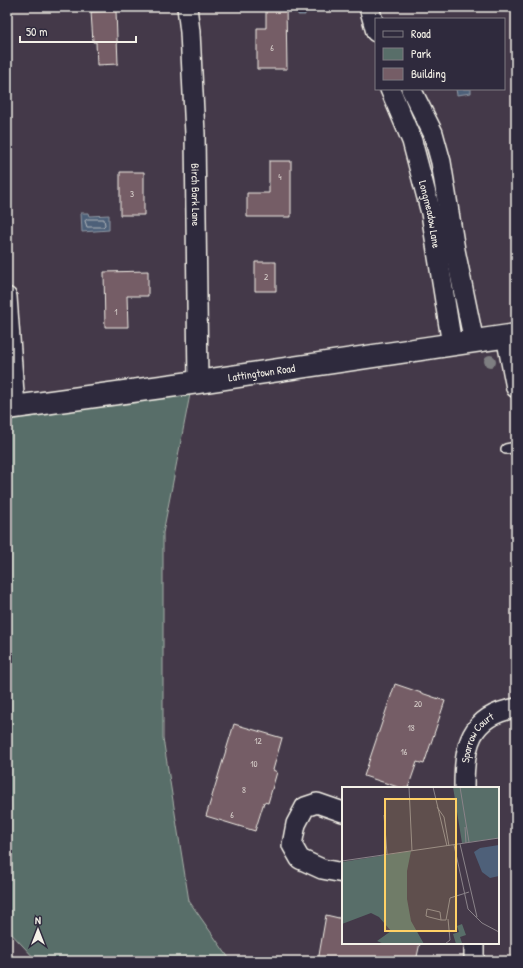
<svg xmlns="http://www.w3.org/2000/svg" width="523" height="968" font-family="'Patrick Hand',sans-serif">
  <style>
    .green { fill: #586e69; stroke: #a6b0a8 }
    .water { fill: #4e6079; stroke: #909aa5 }
    .lines { fill: none; stroke-linecap: round; stroke-linejoin: round }
    .shore { stroke: #b2b7bc; stroke-width: 1 }
    .building { fill: #755d66; stroke: #f4f1e8 }
    .lane-casing { stroke: #f4f1e8; stroke-width: 12 }
    .street-casing { stroke: #f4f1e8; stroke-width: 22 }
    .secondary-casing { stroke: #f4f1e8; stroke-width: 25 }
    .lane { stroke: #2f2a3d; stroke-width: 9 }
    .street { stroke: #2f2a3d; stroke-width: 19 }
    .secondary { stroke: #2f2a3d; stroke-width: 22 }
    .tree { fill: #7e7e81 }
    .labels { text-anchor: middle; stroke-width: 4; stroke-linejoin: round; paint-order: stroke }
    .number-label { font-size: 9px; fill: #d4ccc8 }
    .street-label { font-size: 11px; fill: #f4f1e8; stroke: #2f2a3d }
    .inset-road { fill: none; stroke: #8a8389; stroke-width: 1 }
    .view { fill: #ffd166; fill-opacity: 0.15; stroke: #ffd166; stroke-width: 2 }
    .inset-edge { fill: none; stroke: #f4f1e8; stroke-width: 2 }
  </style>
  <rect width="100%" height="100%" fill="#443949"/>
  <filter id="ink" filterUnits="userSpaceOnUse"><feTurbulence type="fractalNoise" baseFrequency=".025" numOctaves="2"/><feDisplacementMap in="SourceGraphic" scale="8" xChannelSelector="R" yChannelSelector="G"/><feConvolveMatrix kernelMatrix="1 2 1 2 8 2 1 2 1" color-interpolation-filters="sRGB"/></filter>
  <g filter="url(#ink)">
    <path class="green" d="M192,384L163,533V738L189,901L231,961H37L7,929V411Z"/>
    <path class="water" d="M293,7H309V11L305,12V15H298V12L294,13Z
      M456,89H471V93L457,95Z
      M81,213H88L89,216L109,215V230L82,232Z"/>
    <g class="lines">
      <path class="shore" d="M88,219H104L105,225L103,227H87L85,221Z"/>
    </g>
    <path class="building" d="M266,7H286L287,69H257V28H266Z
      M116,11L118,64L97,65L96,42H93L91,12Z
      M269,161H291V217H247V193H269Z
      M120,172H144V215H120Z
      M255,262H276V291H255Z
      M148,271V296H127L128,327H105L104,272Z
      M395,684L445,701L424,764L417,762L408,788H401L364,776Z
      M234,724L282,738L273,770L277,772L268,803L264,802L255,831L206,816Z
      M326,915L343,919V943H420L416,961H318Z"/>
    <g class="lines">
      <g class="lane-casing">
        <path id="lane" d="M506,449L516,447"/>
      </g>
      <g class="street-casing">
        <g id="street">
          <path id="s1" d="M187,7L190,32L195,134L198,382"/>
          <path d="M369,7L376,32"/>
          <path id="s2" d="M390,89L412,141L431,213L452,345"/>
          <path d="M411,89L433,133L441,162L455,250L474,342"/>
          <path d="M7,297L15,407"/>
          <path d="M506,336L516,388"/>
          <path id="s3" d="M464,788C464,746 469,716 516,708"/>
          <path d="M343,812L317,803L305,807L296,824L292,845L300,859L322,869L343,873"/>
          <path d="M474,943V961"/>
        </g>
      </g>
      <g class="secondary-casing">
        <g id="secondary">
          <path id="s4" d="M7,408L198,382L516,335"/>
        </g>
      </g>
      <use href="#lane" class="lane"/>
      <use href="#street" class="street"/>
      <use href="#secondary" class="secondary"/>
    </g>
    <circle class="tree" cx="490" cy="361" r="6"/>
  </g>
  <g class="labels">
    <g class="number-label">
      <text x="272" y="51">6</text>
      <text x="280" y="180">4</text>
      <text x="132" y="197">3</text>
      <text x="266" y="280">2</text>
      <text x="116" y="315">1</text>
      <text x="418" y="707">20</text>
      <text x="411" y="731">18</text>
      <text x="258" y="744">12</text>
      <text x="404" y="755">16</text>
      <text x="254" y="767">10</text>
      <text x="244" y="793">8</text>
      <text x="232" y="818">6</text>
    </g>
    <g class="street-label">
      <text dy="4" stroke="none"><textPath href="#s1" startOffset="188">Birch Bark Lane</textPath></text>
      <text dy="4" stroke="none"><textPath href="#s2" startOffset="132">Longmeadow Lane</textPath></text>
      <text dy="4" stroke="none"><textPath href="#s4" startOffset="257">Lattingtown Road</textPath></text>
      <text dy="4" stroke="none"><textPath href="#s3" startOffset="54">Sparrow Court</textPath></text>
    </g>
  </g>
  <g transform="translate(342 787)">
    <rect width="157" height="157" fill="#443949"/>
    <path d="M111,0H157V51L120,56ZM69,64L65,84V112L69,134L82,157H42L35,154L49,144L37,130L29,126L0,137V75ZM120,137L124,148L118,150L120,156L114,157L111,147L117,145L115,139Z" fill="#586e69"/>
    <path d="M157,58V89L148,91L140,85L132,65L138,61Z" fill="#4e6079"/>
    <path class="inset-road" d="M67,0L70,64M91,0L105,59M118,0L127,55M0,6V23M95,20L102,30L107,59M42,28L45,67M123,40L124,56M118,57L135,130M112,58L126,122L140,136L157,145M0,74L157,51M99,133L98,125L85,122L84,129L87,130L99,133H104L108,111L127,105M103,157L108,153L106,132"/>
    <path class="view" d="M43,12H114V144H43Z"/>
    <rect width="157" height="157" class="inset-edge"/>
  </g>
  <rect width="523" height="968" fill="none" stroke="#2f2a3d" stroke-width="24"/>
  <rect x="12" y="12" width="499" height="944" fill="none" stroke="#f4f1e8" stroke-width="1.5" filter="url(#ink)"/>
  <rect x="375" y="18" width="130" height="72" fill="#2f2a3d" stroke="#7e7a81"/>
  <rect x="383" y="31" width="20" height="6" fill="#2f2a3d" stroke="#7e7a81"/>
  <text x="411" y="38" font-size="12" fill="#f4f1e8">Road</text>
  <rect x="383" y="48" width="20" height="12" fill="#586e69" stroke="#7e7a81"/>
  <text x="411" y="58" font-size="12" fill="#f4f1e8">Park</text>
  <rect x="383" y="68" width="20" height="12" fill="#755d66" stroke="#7e7a81"/>
  <text x="411" y="78" font-size="12" fill="#f4f1e8">Building</text>
  <g transform="translate(38 930)" stroke="#2f2a3d" stroke-width="3" paint-order="stroke">
  <path d="M0-3L7 15L0 10L-7 15Z" fill="#f4f1e8"/>
  <text y="-6" font-size="11" font-weight="bold" text-anchor="middle" fill="#f4f1e8">N</text>
  </g>
  <path d="M20 36v6h116v-6" fill="none" stroke="#f4f1e8" stroke-width="2"/>
  <text x="26" y="36" font-size="12" fill="#f4f1e8" stroke="#2f2a3d" stroke-width="3" paint-order="stroke">50 m</text>
</svg>
